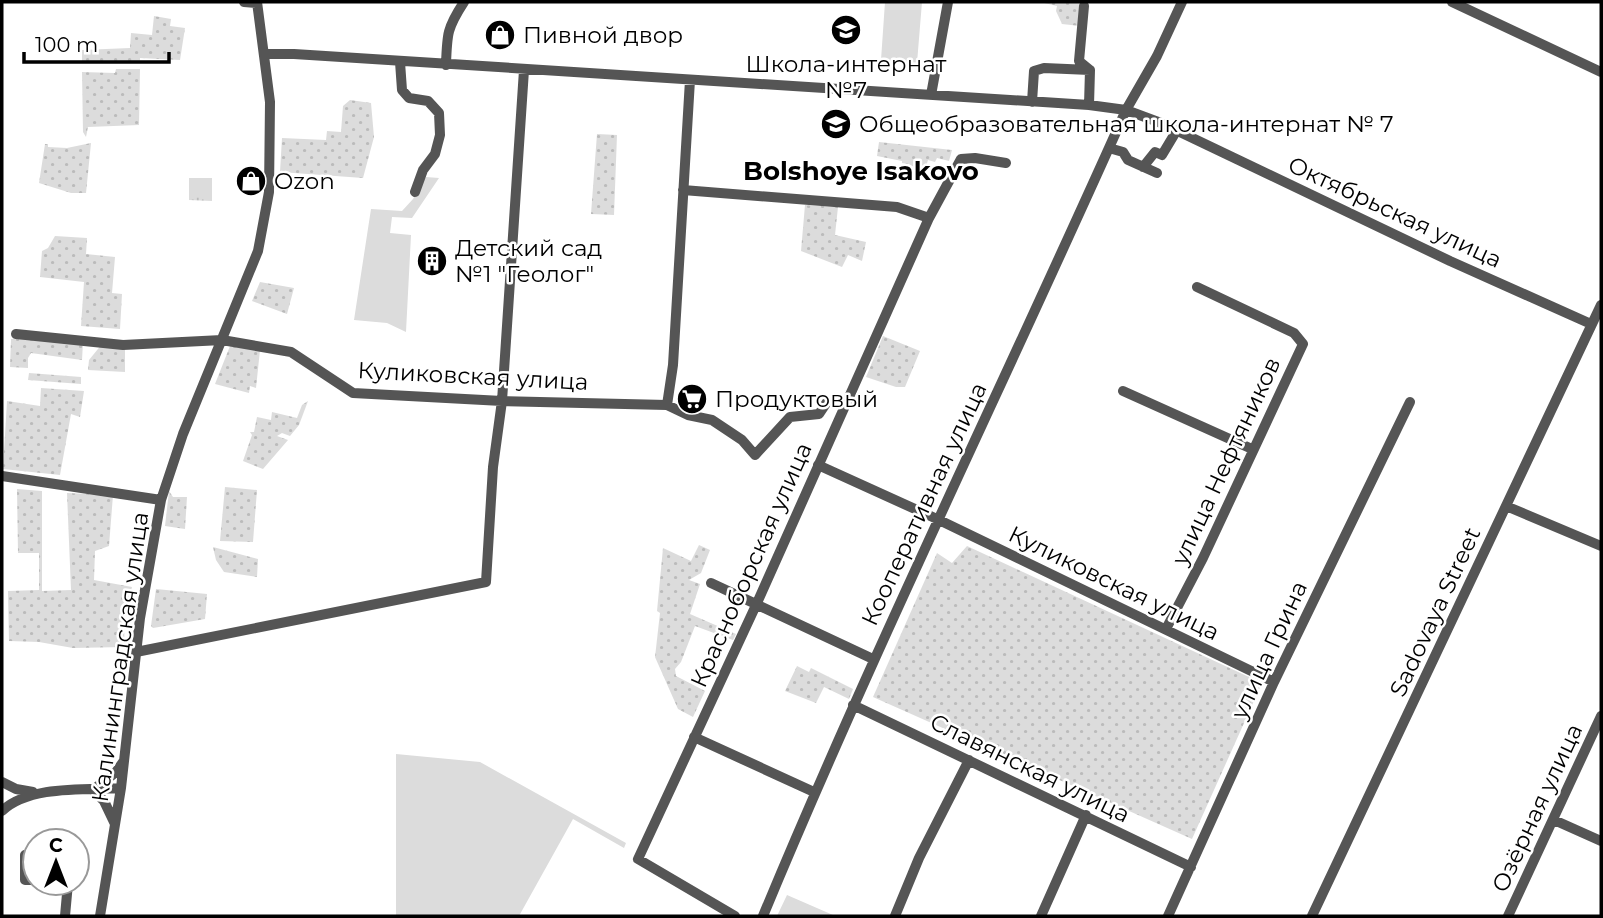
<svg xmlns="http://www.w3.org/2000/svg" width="1603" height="918" font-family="Montserrat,sans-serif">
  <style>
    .grass { fill: #dcdcdc }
    .park { fill: url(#park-tufts) }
    .garden { fill: url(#garden-dots) }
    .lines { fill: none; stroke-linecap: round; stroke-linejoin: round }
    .minor { stroke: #555; stroke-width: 10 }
    .labels { text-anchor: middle; stroke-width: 5; stroke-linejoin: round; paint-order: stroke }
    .poi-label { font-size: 23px; fill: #000; stroke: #fff; text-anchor: start }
    .street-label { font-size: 23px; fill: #000; stroke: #fff }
    .quarter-label { font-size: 26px; font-weight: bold; fill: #000; stroke: #fff }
  </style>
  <defs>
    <pattern id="park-tufts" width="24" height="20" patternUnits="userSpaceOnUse" patternTransform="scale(1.75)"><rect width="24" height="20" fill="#dcdcdc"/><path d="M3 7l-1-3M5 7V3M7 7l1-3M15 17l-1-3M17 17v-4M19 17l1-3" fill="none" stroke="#bbb"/></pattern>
    <pattern id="garden-dots" width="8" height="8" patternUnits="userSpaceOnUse" patternTransform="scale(1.75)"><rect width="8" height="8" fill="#dcdcdc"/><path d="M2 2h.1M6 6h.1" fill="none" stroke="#bbb" stroke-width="1.8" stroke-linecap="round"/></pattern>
  </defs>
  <rect width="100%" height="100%" fill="#fff"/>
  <path class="grass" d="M885,2H922L917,63L881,60Z
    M426,177L439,178L412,218L392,217L390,233L411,235L406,332L387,323L354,320L371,209L402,211L413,199Z
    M396,754L480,762L626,843L624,848L573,819L519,916H396Z
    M787,895L833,915L835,916H777Z"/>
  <path class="park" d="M189,178H212V201L189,200Z"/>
  <path class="garden" d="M1040,2H1083L1080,26L1062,24L1056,11L1057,6Z
    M154,16L171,19L170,26L185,28L180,60L140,58V61L82,63V50L130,48L131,33L152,35Z
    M116,69H140L139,125L88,127L86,137L83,132L82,72L115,73Z
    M350,100L371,103L374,137L363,178L280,172L282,138L326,140L327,131L341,132L343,106Z
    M597,134L617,135L614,215L591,214Z
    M879,142L952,150L949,161L937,158L935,162L928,160L925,170L902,163V161L877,156Z
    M91,143L86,193H71L39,183L45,144H48V147L67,148Z
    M805,205L838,207L835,235L866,242L862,261L848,255L842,267L801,251Z
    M55,236L87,238L86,254L115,257L112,293L122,294L120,329L81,326L84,282L40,277L42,251L48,248Z
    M260,282L294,288L287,314L252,301Z
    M883,336L920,351L905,387H896L866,377Z
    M32,337L83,342L82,360L31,353L28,358V368L10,367L11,339Z
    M102,344L125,346V372L88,370L89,360Z
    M230,346L260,350L256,388L250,386L249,393L215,384Z
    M29,373L81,377V384L28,380Z
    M41,388L84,391L80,417L71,414L60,475L3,469L7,401L40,406Z
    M308,401L299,425L290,436L282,433L277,436L288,440L263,469L243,461L252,435L250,432H254L257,417L271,420L272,412L297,418L302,405Z
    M225,487L257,490L253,542L220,541Z
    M17,489L42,491V591L71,590L67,493L113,495L109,546L95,551L94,580L132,587L125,613L124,647L73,648L39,642L9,641L8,591L39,590V553H18Z
    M169,491L173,497H187L185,529L165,526Z
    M699,545L710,550L701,573L689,580L700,584L690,614L736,634L733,640L695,626L681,662L675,669L676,676L705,691L693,717L678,709L655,657L660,613L657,611L663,548L691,561Z
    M967,546L1262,683L1192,839L873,697L937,553L952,563Z
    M213,547L258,559L257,577L224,572L216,560Z
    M156,589L207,594L205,619L153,628L151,626Z
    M797,666L809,672L811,668L853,689L849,699L824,687L816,703L785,691Z"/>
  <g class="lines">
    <path class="minor" d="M244,2L257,3
      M1452,2L1601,72
      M1084,6L1079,61L1090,70
      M265,54H294L1089,105L1126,110L1161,123L1450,261L1591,324
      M400,62L402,90L409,98L428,101L439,113L440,135L435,154L423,170L415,192
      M446,65C447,34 447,28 464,2
      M931,95L948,2
      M1032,102L1034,71L1044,68L1090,70L1089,105
      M1109,148L1123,152L1128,160L1157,173
      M1143,167L1155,152L1162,155L1177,130
      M683,190L897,207L929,218
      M16,334L123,345L222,340L291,352L353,393L502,401L667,405L688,415L712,420L742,440L755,455L790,417L819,414L827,402
      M1123,391L1252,449
      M667,405L673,365L690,80
      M818,465L937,519L1274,682
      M2,476L161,500
      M1506,506L1601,546
      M711,583L873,659
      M1166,629L1203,558L1303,344L1294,333L1197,287
      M136,652L486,582L493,467L502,401L524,70
      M853,705L1191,867
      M694,737L814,792
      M2,782L16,789L33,792
      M2,811C29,785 86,790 121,788
      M1554,820L1601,841
      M115,824L104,801L93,790L116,772L123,762
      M25,855V880H32
      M42,883L44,884
      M65,916L68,883
      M100,916L121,788L140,618L161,500L183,434L258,251L269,192L270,102L257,2
      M735,916L638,859L757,603L929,218L961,159L975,158L1006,163
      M763,916C876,644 1006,379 1126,110L1157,56L1182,2
      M895,916L919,858L969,760
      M1041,916L1086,815
      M1168,916L1274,682L1410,402
      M1312,916L1601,305
      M1508,916L1601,716"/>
  </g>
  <defs>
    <g id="school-disc" transform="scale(1.575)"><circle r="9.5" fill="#000" stroke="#fff"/><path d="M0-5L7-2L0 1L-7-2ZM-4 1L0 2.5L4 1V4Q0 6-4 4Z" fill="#fff"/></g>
    <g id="shop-disc" transform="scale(1.575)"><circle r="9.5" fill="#000" stroke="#fff"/><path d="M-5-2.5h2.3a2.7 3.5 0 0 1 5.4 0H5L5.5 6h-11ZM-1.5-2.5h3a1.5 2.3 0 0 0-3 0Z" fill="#fff"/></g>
    <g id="building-disc" transform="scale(1.575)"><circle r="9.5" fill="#000" stroke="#fff"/><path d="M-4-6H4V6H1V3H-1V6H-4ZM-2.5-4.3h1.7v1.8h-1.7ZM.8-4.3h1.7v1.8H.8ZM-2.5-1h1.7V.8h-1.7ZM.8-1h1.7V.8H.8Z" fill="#fff"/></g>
    <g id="supermarket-disc" transform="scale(1.575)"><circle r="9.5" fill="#000" stroke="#fff"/><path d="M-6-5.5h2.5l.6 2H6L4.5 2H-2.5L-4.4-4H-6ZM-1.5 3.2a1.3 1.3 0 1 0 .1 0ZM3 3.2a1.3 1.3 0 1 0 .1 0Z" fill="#fff"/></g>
  </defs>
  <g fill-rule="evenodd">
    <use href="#school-disc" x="846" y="30"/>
    <use href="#shop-disc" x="500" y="35"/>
    <use href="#school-disc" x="836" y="124"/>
    <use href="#shop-disc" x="251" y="181"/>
    <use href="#building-disc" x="432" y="261"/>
    <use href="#supermarket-disc" x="692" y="399"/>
  </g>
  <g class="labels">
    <g class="poi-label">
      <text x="523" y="43">Пивной двор</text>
      <text x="846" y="72" text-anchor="middle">Школа-интернат<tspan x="846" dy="26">№7</tspan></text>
      <text x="859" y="132">Общеобразовательная школа-интернат № 7</text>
      <text x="274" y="189">Ozon</text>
      <text x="455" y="256">Детский сад<tspan x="455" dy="26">№1 "Геолог"</tspan></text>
      <text x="715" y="407">Продуктовый</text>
    </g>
    <g class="street-label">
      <text transform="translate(1395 212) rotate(25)" y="8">Октябрьская улица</text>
      <text transform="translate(473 376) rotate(3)" y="8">Куликовская улица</text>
      <text transform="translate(1226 461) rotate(-65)" y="8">улица Нефтяников</text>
      <text transform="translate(924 504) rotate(-65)" y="8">Кооперативная улица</text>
      <text transform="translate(751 565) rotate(-66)" y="8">Красноборская улица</text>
      <text transform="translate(1114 583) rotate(26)" y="8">Куликовская улица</text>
      <text transform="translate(1435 612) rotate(-65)" y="8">Sadovaya Street</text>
      <text transform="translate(1269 650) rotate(-65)" y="8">улица Грина</text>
      <text transform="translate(120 657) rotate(-82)" y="8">Калининградская улица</text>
      <text transform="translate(1030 768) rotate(26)" y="8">Славянская улица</text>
      <text transform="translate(1537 808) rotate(-65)" y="8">Озёрная улица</text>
    </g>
    <g class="quarter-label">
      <text x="861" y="180">Bolshoye Isakovo</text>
    </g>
  </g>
  <rect width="1603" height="918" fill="none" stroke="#000000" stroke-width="7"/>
  <g transform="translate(56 862)"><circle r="33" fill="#ffffff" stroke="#999999" stroke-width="2"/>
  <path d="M0-5L12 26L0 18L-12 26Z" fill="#000000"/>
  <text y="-10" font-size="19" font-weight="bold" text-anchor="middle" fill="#000000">С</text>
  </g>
  <path d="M24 52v10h145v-10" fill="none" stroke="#000000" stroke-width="3.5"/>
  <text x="35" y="52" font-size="21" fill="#000000" stroke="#ffffff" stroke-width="5" paint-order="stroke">100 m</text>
</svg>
